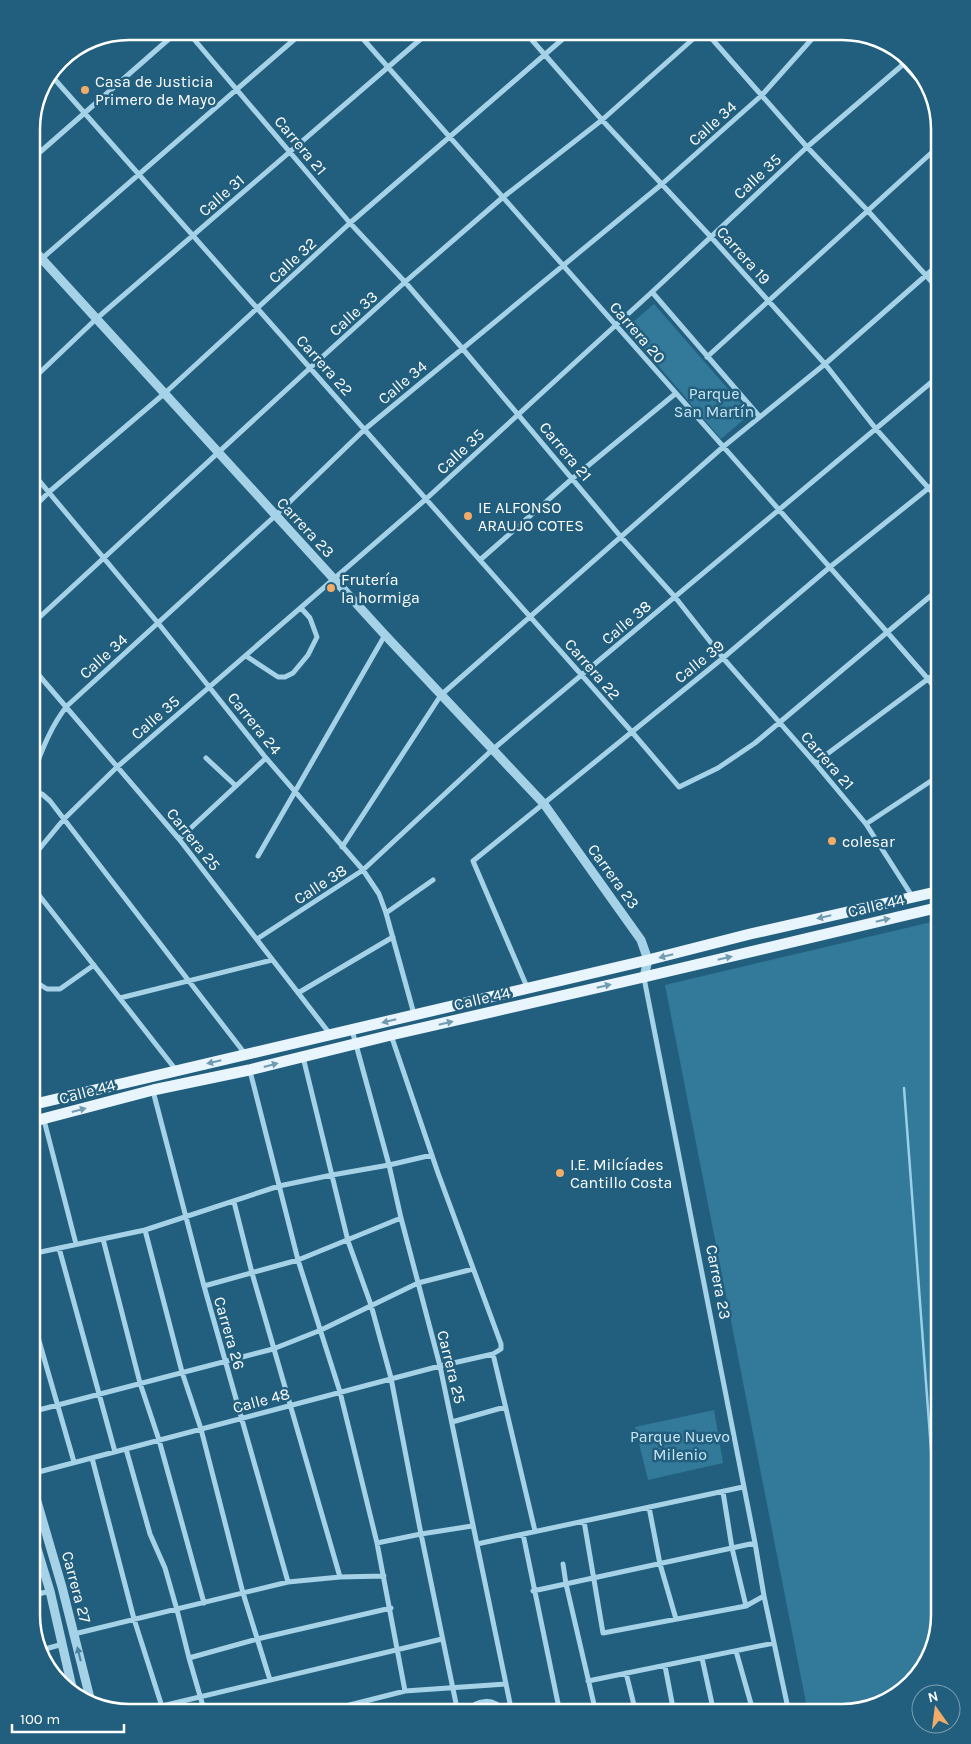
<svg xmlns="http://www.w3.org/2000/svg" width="971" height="1744" font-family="Karla,sans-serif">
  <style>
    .green { fill: #32799a }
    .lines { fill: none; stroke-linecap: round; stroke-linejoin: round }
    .stream { stroke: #9ad0e8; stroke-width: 2.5 }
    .minor { stroke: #a6d2e7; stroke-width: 5 }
    .tertiary { stroke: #a6d2e7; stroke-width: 9 }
    .primary { stroke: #e8f5fd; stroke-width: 11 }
    .oneway { fill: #719bb1 }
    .oneway2 { fill: #4a829e }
    .poi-dot { fill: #f3ab68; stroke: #225f7e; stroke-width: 2 }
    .labels { text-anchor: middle; stroke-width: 5; stroke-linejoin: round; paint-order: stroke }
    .poi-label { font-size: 16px; fill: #fff; stroke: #225f7e; text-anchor: start }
    .street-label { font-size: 16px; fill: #fff; stroke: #225f7e }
    .park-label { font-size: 16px; fill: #cae7f5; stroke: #225f7e }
    .rim { fill: none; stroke: #fff; stroke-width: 2.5 }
  </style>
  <rect width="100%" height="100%" fill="#225f7e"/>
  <path class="green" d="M654,304L750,414L721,439L626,328Z
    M940,920V1615L923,1669L880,1705L842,1713H808L665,985Z
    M714,1410L723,1463L648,1480L635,1427Z"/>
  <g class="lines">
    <path class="stream" d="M904,1088L940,1570"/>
    <path class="minor" d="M187,31L350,223L405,282L462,348L621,537L675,597L723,658L815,763L866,824L912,896
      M356,31L887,632L928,679L940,695
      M524,31L602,120L711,237L825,364L876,429L940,501
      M705,31L807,147L868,211L940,291
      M50,74L632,732L679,787L718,768L755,743L940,588
      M31,160L178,31
      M31,268L304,31
      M652,292L759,416
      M707,357L940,145
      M31,381L96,319L430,31
      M31,471L158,623L266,758L363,870L379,894L386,913L414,1014
      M31,510L49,492L165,393L350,223L572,31
      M480,560L573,478L675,394
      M31,625L310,368L405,282L502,198L602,120L702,31
      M246,656L278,677H285L293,673L308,655L317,637L310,618L301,608
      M31,666L179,839L330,1034
      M206,758L236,786
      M815,763L940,670
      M31,779C41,753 50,727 67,706L275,516L365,429L662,184L762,95L819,31
      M31,790L42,794L50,801L246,1055
      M866,824L940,775
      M179,839L266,758
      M342,847L441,695L723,447L825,364L940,263
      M258,856L385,635
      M31,859L64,819L117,767L426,499L652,292L807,147L906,62
      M31,885L176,1070
      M386,913L433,880
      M257,939L363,870L492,750L940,375
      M644,978L755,1543L764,1596L789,1713
      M31,979L47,989H60L94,965
      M527,987L473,861L723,658L830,567L940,479
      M298,993L393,937
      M120,998L272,960
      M352,1030L389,1165L401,1218L440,1366L512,1713
      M303,1057L348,1241L371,1305L391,1378L421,1534L458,1713
      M250,1071L298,1260L340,1392L377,1543L405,1691
      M153,1091L204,1286L288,1582
      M44,1120L76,1244
      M234,1202L252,1273L340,1577
      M145,1230L182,1372L201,1429L243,1593L270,1680
      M103,1239L140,1383L159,1440L204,1603
      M59,1248L115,1452
      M31,1254L145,1230L279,1186L332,1175L389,1165L432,1155
      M204,1286L298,1260L401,1218
      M31,1313L74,1462
      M493,1354L535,1531
      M31,1412L273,1349L321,1330L418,1283L473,1269
      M452,1422L505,1407
      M126,1449L150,1534L165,1568L177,1610L189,1658L205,1713
      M92,1458L134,1619L164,1713
      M31,1474L440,1366L493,1354L501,1349V1344L438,1173L391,1035
      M723,1492L732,1548L746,1606
      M649,1507L660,1564L676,1619
      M584,1521L603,1633L746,1606L764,1596
      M523,1534L560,1713
      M377,1543L421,1534L472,1526
      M477,1544L743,1487
      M563,1564L566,1584L596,1713
      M533,1591L755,1543
      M31,1596L50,1591
      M74,1634L288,1582L340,1577L384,1576
      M38,1651L63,1644
      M736,1651L753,1711L742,1713
      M189,1658L257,1639L391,1608
      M702,1658L714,1713
      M665,1666L674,1713
      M626,1673L636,1713
      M588,1681L774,1643
      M162,1706L442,1639
      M318,1713L405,1691L506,1684
      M466,1713C476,1698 495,1697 505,1713"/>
    <path class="tertiary" d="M31,247L385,635L544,804L641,940L648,960L644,977
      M31,1481L62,1587L91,1702
      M31,1529L50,1591L74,1696"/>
    <path class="primary" d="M894,49L932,91
      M31,1105L648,960L750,934L940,891
      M31,1122L153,1090L249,1070L391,1035L644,977L940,907"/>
  </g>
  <defs><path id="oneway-solid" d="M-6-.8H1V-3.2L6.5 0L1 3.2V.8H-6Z" transform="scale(1.25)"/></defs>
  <g class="oneway">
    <use href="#oneway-solid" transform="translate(824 917) rotate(167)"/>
    <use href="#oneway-solid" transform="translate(883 920) rotate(-13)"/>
    <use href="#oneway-solid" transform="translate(666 956) rotate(166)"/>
    <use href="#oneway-solid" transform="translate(725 958) rotate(-13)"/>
    <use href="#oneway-solid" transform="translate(604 986) rotate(-13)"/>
    <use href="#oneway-solid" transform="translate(389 1021) rotate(166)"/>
    <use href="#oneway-solid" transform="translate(446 1023) rotate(-13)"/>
    <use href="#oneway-solid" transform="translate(214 1062) rotate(167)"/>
    <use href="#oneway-solid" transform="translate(271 1065) rotate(-15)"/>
    <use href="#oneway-solid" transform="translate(79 1110) rotate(-15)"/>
  </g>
  <use class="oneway2" href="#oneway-solid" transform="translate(79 1654) rotate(-104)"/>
  <g class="poi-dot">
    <circle cx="85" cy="90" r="5"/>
    <circle cx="468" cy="516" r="5"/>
    <circle cx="331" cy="588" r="5"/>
    <circle cx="832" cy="841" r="5"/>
    <circle cx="560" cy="1173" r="5"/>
  </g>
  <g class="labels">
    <g class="poi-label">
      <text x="95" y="87">Casa de Justicia<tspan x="95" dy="18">Primero de Mayo</tspan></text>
      <text x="478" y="513">IE ALFONSO<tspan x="478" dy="18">ARAUJO COTES</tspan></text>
      <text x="341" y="585">Frutería<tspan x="341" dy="18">la hormiga</tspan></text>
      <text x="842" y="847">colesar</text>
      <text x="570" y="1170">I.E. Milcíades<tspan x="570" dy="18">Cantillo Costa</tspan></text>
    </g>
    <g class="street-label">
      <text transform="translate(712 123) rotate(-42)" y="6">Calle 34</text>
      <text transform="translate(301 145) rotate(50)" y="6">Carrera 21</text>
      <text transform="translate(757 176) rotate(-43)" y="6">Calle 35</text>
      <text transform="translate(221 195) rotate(-41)" y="6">Calle 31</text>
      <text transform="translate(744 255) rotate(48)" y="6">Carrera 19</text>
      <text transform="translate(292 260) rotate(-43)" y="6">Calle 32</text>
      <text transform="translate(353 313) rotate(-42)" y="6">Calle 33</text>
      <text transform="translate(638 332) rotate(49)" y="6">Carrera 20</text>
      <text transform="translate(325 365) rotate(48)" y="6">Carrera 22</text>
      <text transform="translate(402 382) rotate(-40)" y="6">Calle 34</text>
      <text transform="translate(460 451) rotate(-43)" y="6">Calle 35</text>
      <text transform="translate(566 451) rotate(50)" y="6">Carrera 21</text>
      <text transform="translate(306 527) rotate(47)" y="6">Carrera 23</text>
      <text transform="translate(626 622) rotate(-40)" y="6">Calle 38</text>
      <text transform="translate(103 656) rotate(-42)" y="6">Calle 34</text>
      <text transform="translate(699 661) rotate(-39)" y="6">Calle 39</text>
      <text transform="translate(593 669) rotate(49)" y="6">Carrera 22</text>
      <text transform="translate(155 717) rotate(-41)" y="6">Calle 35</text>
      <text transform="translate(255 723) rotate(51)" y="6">Carrera 24</text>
      <text transform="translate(828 760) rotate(49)" y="6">Carrera 21</text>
      <text transform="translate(194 839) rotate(51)" y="6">Carrera 25</text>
      <text transform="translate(614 876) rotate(54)" y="6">Carrera 23</text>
      <text transform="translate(320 884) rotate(-33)" y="6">Calle 38</text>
      <text transform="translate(876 905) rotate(-13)" y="6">Calle 44</text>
      <text transform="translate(482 998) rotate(-13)" y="6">Calle 44</text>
      <text transform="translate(87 1091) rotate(-15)" y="6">Calle 44</text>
      <text transform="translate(719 1282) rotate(79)" y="6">Carrera 23</text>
      <text transform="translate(230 1333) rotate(74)" y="6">Carrera 26</text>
      <text transform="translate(452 1367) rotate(76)" y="6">Carrera 25</text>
      <text transform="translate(261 1400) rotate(-15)" y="6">Calle 48</text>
      <text transform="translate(77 1587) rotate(75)" y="6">Carrera 27</text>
    </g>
    <g class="park-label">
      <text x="714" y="399">Parque<tspan x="714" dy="18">San Martín</tspan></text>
      <text x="680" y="1442">Parque Nuevo<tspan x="680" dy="18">Milenio</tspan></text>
    </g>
  </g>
  <path d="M0 0H971V1744H0ZM129 40H842A89 89 0 0 1 931 129V1615A89 89 0 0 1 842 1704H129A89 89 0 0 1 40 1615V129A89 89 0 0 1 129 40Z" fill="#225f7e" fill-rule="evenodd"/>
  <path class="rim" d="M129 40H842A89 89 0 0 1 931 129V1615A89 89 0 0 1 842 1704H129A89 89 0 0 1 40 1615V129A89 89 0 0 1 129 40Z"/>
  <g transform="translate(936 1709) rotate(346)"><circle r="24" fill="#225f7e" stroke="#7a9fb2"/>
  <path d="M0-4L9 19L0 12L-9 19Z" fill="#f3ab68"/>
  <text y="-8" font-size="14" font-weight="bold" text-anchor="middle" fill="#ffffff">N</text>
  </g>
  <path d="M12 1724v8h112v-8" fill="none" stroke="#ffffff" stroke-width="2.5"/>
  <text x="20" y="1724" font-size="15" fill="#ffffff" stroke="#225f7e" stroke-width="4" paint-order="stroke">100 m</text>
</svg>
